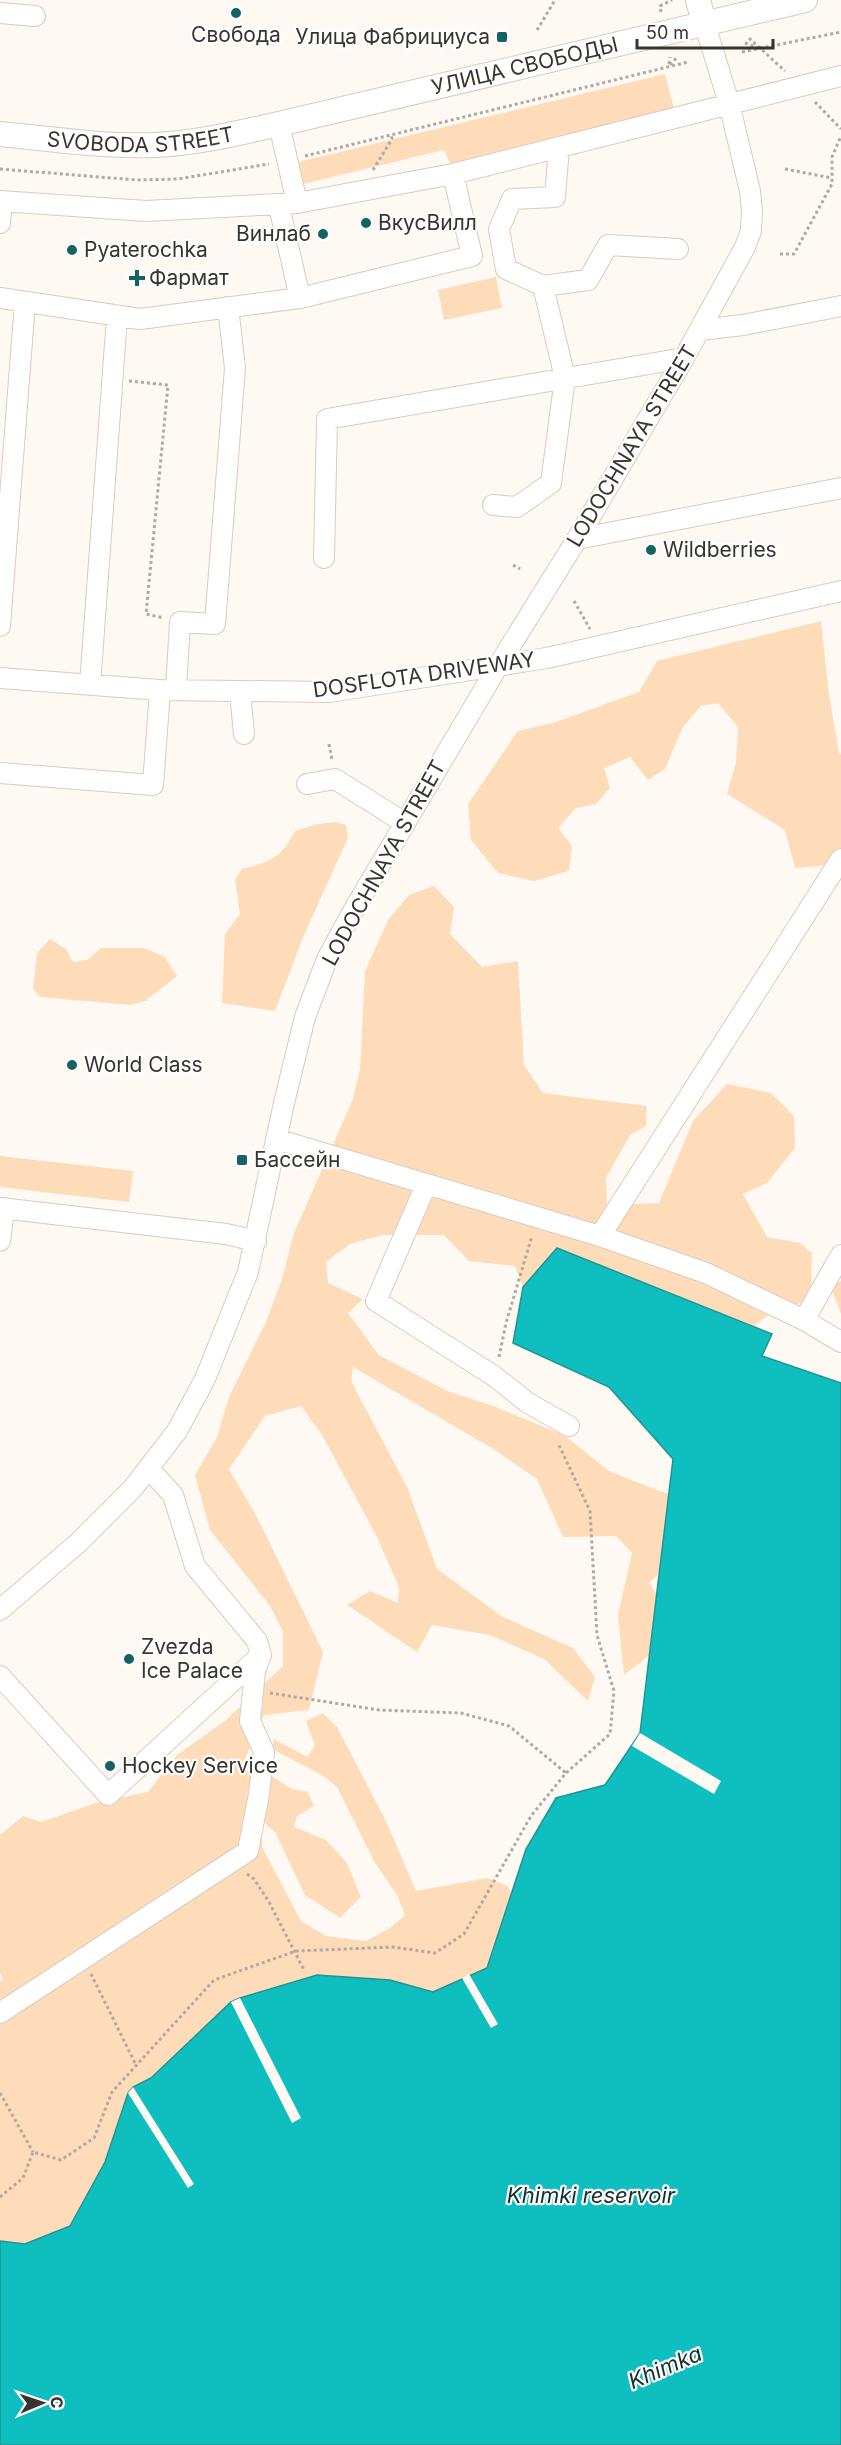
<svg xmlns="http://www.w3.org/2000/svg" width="841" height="2445" font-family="Inter,sans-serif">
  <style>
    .green { fill: #fedcb9 }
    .water { fill: #0fbfbf; stroke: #1c9594; stroke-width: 1.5 }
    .pier { fill: #fef9f3 }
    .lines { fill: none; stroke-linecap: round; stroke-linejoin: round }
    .minor-casing { stroke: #daccbe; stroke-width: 22 }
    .major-casing { stroke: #daccbe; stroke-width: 26 }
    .path { stroke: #b0aaa5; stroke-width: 3; stroke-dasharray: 3 3; stroke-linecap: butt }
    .minor { stroke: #fff; stroke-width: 20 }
    .major { stroke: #fff; stroke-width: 24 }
    .poi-dot { fill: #146363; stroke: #fff; stroke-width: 2 }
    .labels { text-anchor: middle; stroke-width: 4.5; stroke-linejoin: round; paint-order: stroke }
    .poi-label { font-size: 21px; fill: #39332e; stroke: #fff; text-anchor: start }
    .street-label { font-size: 21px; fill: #39332e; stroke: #fff }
    .water-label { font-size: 22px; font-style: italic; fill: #162f2e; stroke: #fff }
  </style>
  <rect width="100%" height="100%" fill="#fef9f3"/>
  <path class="green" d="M665,74L674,109L451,165L444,150L299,185L294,163Z
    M496,277L502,308L444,320L438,290Z
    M821,621L829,695L839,752L841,755V864L795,868L785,830L727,794L736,763L738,727L718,703L701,706L683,727L665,769L648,780L630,757L604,768L610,788L596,804L576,808L558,828L572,846L569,871L534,881L498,873L471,840L468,804L518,731L556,722L639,692L657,661Z
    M336,822L346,825L348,838L304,935L275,1011L222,1003L225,934L240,914L235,880L242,869C271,862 281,858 295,831L318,824Z
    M434,886L454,907L450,934L482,967L518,961L524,1065L543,1093L647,1106L646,1126L630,1135L606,1178L607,1205L659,1203L693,1121L727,1084L771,1093L794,1116L795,1148L767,1183L743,1194L767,1237L800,1243L812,1253L811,1293L801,1303L775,1311L753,1326L558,1248L523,1287L515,1266L469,1261L444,1235H383L350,1244L326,1262L328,1283L363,1299L348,1313L379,1355L447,1391L493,1406L564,1435L609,1471L659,1491L686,1497L667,1566L649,1583L667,1609L652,1653L624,1675L618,1615L632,1553L616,1536L563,1537L537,1479L495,1450L353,1367L351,1381L407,1487L437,1569L503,1617L573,1648L595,1677L588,1701L544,1659L490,1635L432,1625L417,1652L347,1605L370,1591L398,1603L399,1587L376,1535L322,1435L301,1406L265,1416L229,1469L257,1517L323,1652L309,1710L264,1715L245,1759L292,1789L308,1792L314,1806L297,1816L294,1827L326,1840L347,1863L361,1897L340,1918L305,1895L275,1832L262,1821V1847L301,1921L326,1936L366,1941L390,1928L405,1915L397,1895L375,1863L337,1787L322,1775L272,1749L274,1739L307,1757L315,1746L306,1721L323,1713L337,1727L386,1821L416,1891L487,1878L508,1886L512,1897L487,1968L433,1992L390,1980L317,1975L240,1998L231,2002L151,2078L133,2087L128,2093L105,2162L70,2226L25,2244L0,2241V1982L3,1979L0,1974V1835L23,1816L41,1822L96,1803L148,1792L177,1755L226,1720L283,1666V1632L270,1606L210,1530L195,1475L217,1437L229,1397L266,1322L282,1279L294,1233L353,1099L360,1069L365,971L388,920L409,895Z
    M50,939L66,949L73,962L87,960L101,948H144L165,957L177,976L145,1001L130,1005L40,997L33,989L37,953Z
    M0,1156L133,1171L129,1202L0,1187Z
    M841,1281V1314L830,1286Z"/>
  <path class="water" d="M557,1248L772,1334L762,1356L841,1383V2445H0V2241L25,2244L70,2226L105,2162L128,2093L133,2087L151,2078L231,2002L240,1998L317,1975L390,1980L433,1992L487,1968L526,1849L556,1798L605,1785L640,1733L673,1459L609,1387L513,1343L523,1287Z"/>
  <path class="pier" d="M640,1733L721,1781L714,1794L632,1746Z
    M469,1974L498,2024L491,2028L462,1978Z
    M240,1998L301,2118L292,2123L231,2002Z
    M133,2087L194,2184L188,2188L128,2093Z"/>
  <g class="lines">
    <g class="minor-casing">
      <path id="minor" d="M0,13L35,16
        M279,124L297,203
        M0,201L146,211L297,203L453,174L841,76
        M0,223L2,201
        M543,286L588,280L608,245L678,249
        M0,298L140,319L300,298L279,206
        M300,298L472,256L453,174
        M700,330L743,325L841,306
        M493,505L517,507L551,483L565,378L543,286L506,269L499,229L512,199L555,197L559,147
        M577,539L841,488
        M324,558L327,419L684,358
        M0,626L25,302
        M0,678L160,690L329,692L547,658L841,591
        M90,685L117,317
        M176,690L180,622L215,624L235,368L228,307
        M240,692L244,734
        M0,773L153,785L160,690
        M307,784L335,779L405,823
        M276,1139L600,1236L706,1273L804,1320L841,1255
        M426,1185L376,1301L494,1376L528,1403L569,1426
        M0,1208L226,1234L256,1241
        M600,1236L841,859
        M0,1241L4,1208
        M804,1320L841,1342
        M0,1610L78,1543L133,1488L177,1431L205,1379L248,1272L284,1103L305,1017L327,959L356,906L498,666L577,539L684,358L745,247L751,231L752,212L750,191L729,103L704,22
        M0,1676L108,1795L261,1655L257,1641L195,1566L173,1495L149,1469
        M0,2013L248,1851L259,1794L264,1752L250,1721L255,1671L261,1655"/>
    </g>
    <g class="major-casing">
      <g id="major">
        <path d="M698,0L704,22"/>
        <path id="s1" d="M0,134C52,139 104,147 156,145C197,143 239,133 279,124L805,0"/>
      </g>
    </g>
    <path class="path" d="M661,12L660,6L672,0
      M537,30L555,0
      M749,38L785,71
      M745,43L760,49
      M742,52L841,32
      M669,64L670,57
      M670,65L678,56
      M815,102L841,129
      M305,156L688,62
      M0,169L137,180L178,179L269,164
      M785,169L832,178
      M373,170L392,139L391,134
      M780,254H794L832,184V157L841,136
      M129,381L168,385L146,614L164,618
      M513,565L520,569
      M574,601L590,629
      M329,744L332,760
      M499,1357L506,1323L532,1236
      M270,1693L379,1710L461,1713L509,1726L566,1773
      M247,1874L254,1879L269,1902L304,1970
      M91,1974L136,2065
      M0,2093L33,2152
      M0,2197L23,2178L33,2152L61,2160L94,2138L112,2092L214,1980L296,1951L393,1947L435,1953L464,1934L531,1816L566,1773L610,1734L614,1691L597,1635L590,1511L558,1443"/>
    <use href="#minor" class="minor"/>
    <use href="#major" class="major"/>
  </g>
  <g class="poi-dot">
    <circle cx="236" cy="13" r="6"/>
    <rect x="496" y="31" width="12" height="12" rx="3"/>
    <circle cx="366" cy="223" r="6"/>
    <circle cx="323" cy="234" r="6"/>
    <circle cx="72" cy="250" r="6"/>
    <path d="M134 269h6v6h6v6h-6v6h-6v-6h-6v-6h6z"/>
    <circle cx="651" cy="550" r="6"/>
    <circle cx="72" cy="1065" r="6"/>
    <rect x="236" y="1154" width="12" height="12" rx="3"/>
    <circle cx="129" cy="1659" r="6"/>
    <circle cx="110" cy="1766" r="6"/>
  </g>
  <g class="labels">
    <g class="poi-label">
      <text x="236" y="42" text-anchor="middle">Свобода</text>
      <text x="490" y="44" text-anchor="end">Улица Фабрициуса</text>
      <text x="378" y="230">ВкусВилл</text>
      <text x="311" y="241" text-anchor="end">Винлаб</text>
      <text x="84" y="257">Pyaterochka</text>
      <text x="149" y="285">Фармат</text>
      <text x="663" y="557">Wildberries</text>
      <text x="84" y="1072">World Class</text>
      <text x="254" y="1167">Бассейн</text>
      <text x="141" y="1654">Zvezda<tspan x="141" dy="24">Ice Palace</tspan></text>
      <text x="122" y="1773">Hockey Service</text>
    </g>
    <g class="street-label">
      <text dy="7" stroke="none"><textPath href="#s1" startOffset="534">УЛИЦА СВОБОДЫ</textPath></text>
      <text dy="7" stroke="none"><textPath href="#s1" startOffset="141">SVOBODA STREET</textPath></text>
      <text transform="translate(632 446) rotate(-59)" y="7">LODOCHNAYA STREET</text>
      <text transform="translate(424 675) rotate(-8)" y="7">DOSFLOTA DRIVEWAY</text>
      <text transform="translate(384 863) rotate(-61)" y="7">LODOCHNAYA STREET</text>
    </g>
    <g class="water-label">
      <text x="591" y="2203">Khimki reservoir</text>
      <text transform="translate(665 2367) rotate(-23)" y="8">Khimka</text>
    </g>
  </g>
  <g transform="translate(42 2403) rotate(88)" stroke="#ffffff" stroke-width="4.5" paint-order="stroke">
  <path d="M0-4.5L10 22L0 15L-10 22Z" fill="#39332e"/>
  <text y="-9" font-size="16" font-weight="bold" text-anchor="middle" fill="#39332e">С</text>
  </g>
  <path d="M637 39v9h136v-9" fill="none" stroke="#39332e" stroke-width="3"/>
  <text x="646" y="39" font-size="18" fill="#39332e" stroke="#ffffff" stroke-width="4.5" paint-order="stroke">50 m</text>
</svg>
